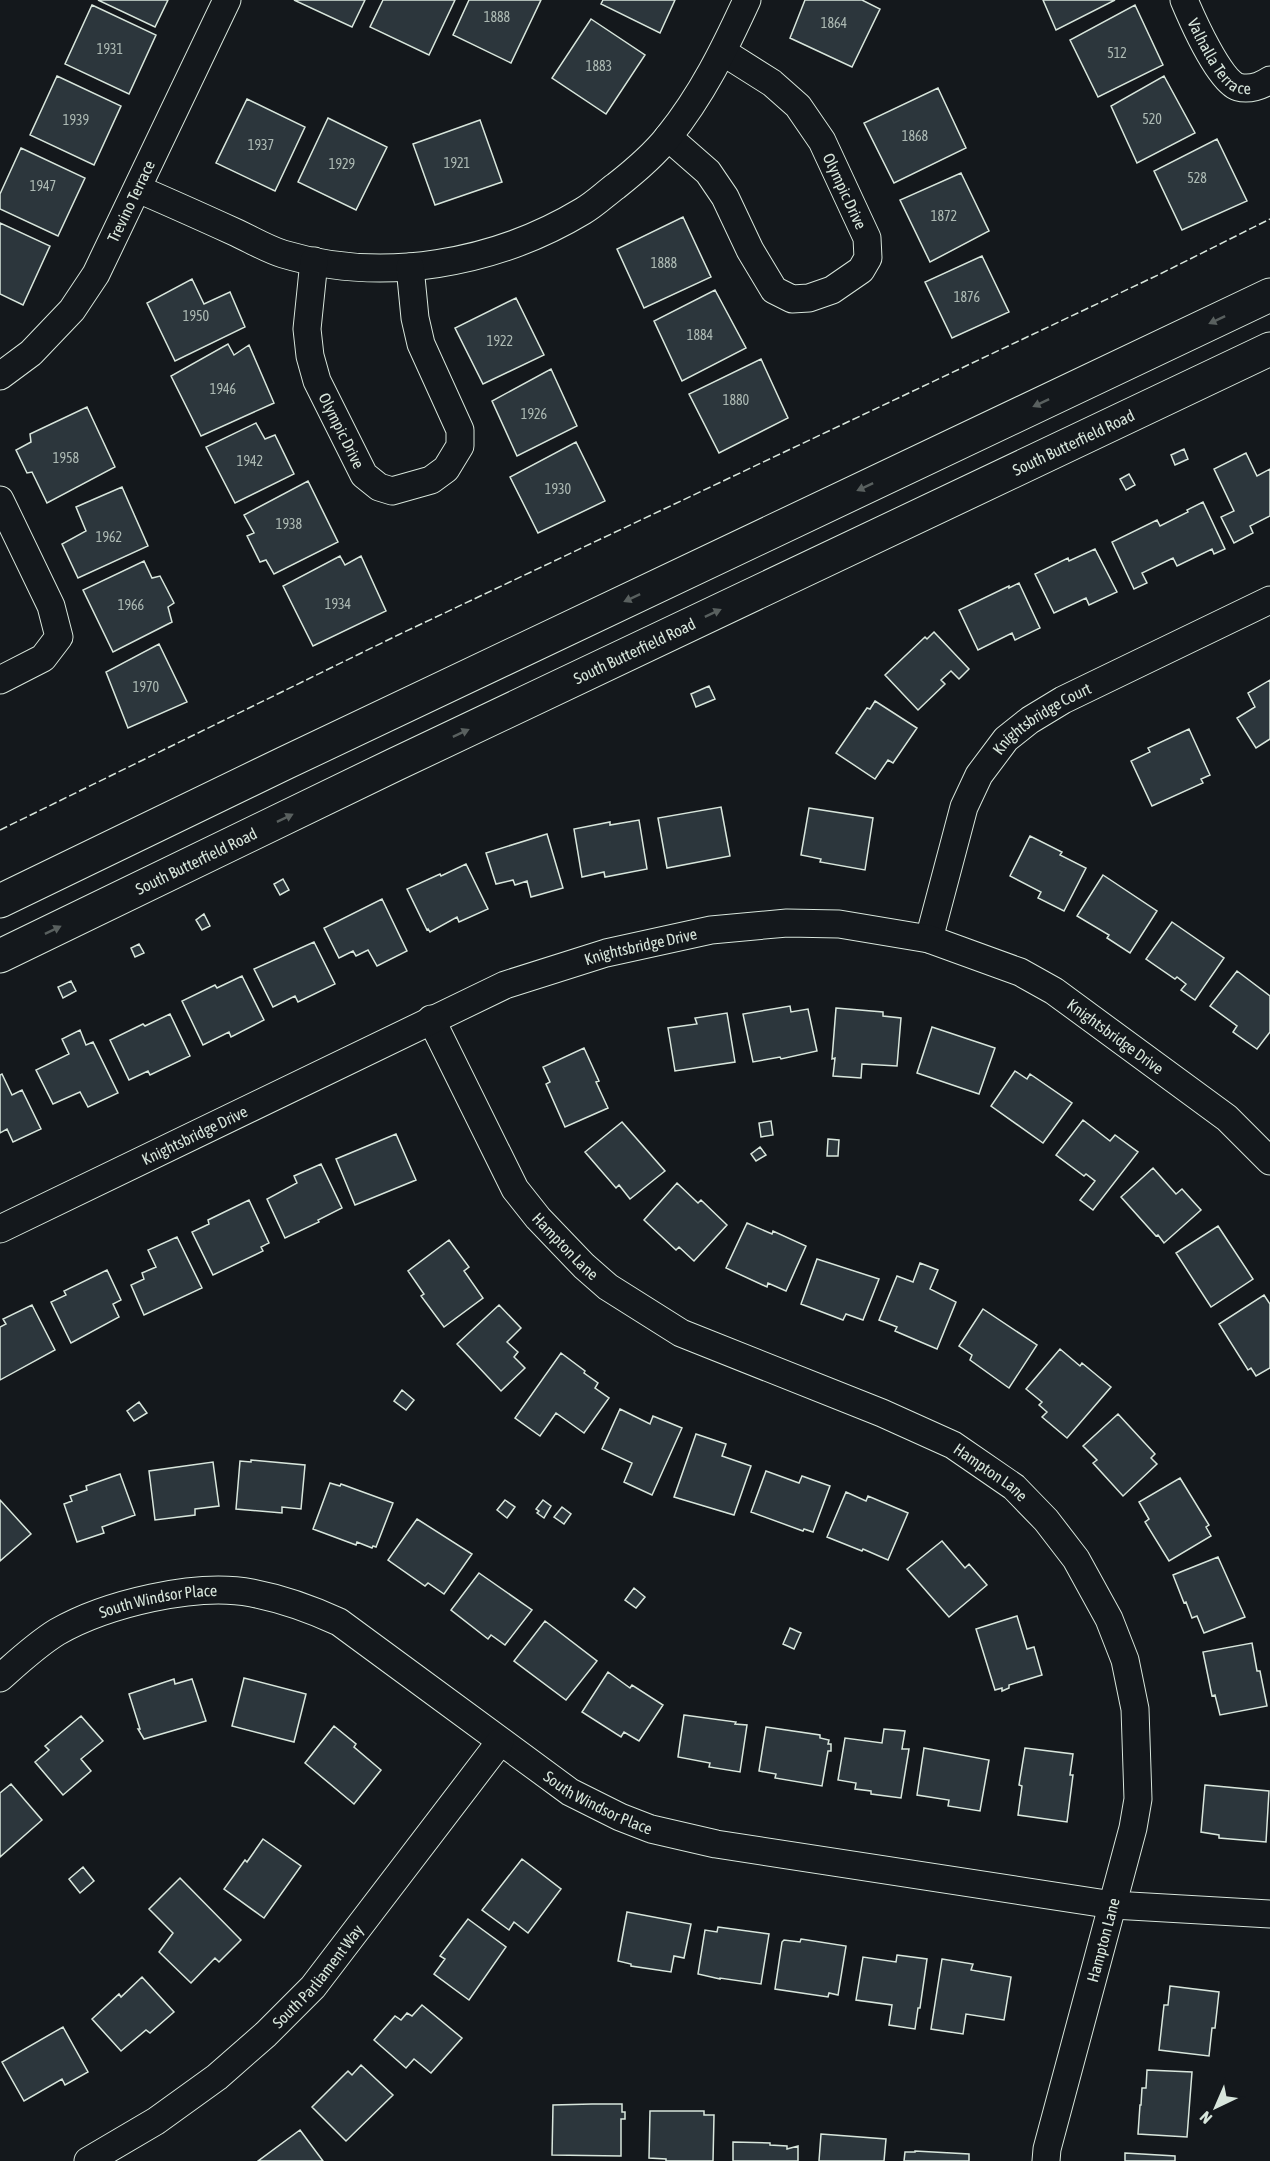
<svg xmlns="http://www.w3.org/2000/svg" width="1270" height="2161" font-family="'Asap Condensed',sans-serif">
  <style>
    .building { fill: #2c363c; stroke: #d8e6dc; stroke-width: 1.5 }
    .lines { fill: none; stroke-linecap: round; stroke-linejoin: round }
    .minor-casing { stroke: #d8e6dc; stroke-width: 29 }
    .secondary-casing { stroke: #d8e6dc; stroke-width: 35 }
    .minor { stroke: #14181c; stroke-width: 27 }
    .secondary { stroke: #14181c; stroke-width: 33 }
    .fence { stroke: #d8e6dc; stroke-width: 1.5; stroke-dasharray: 8 3; stroke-linecap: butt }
    .oneway { fill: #59605f }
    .labels { text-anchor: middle; stroke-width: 4.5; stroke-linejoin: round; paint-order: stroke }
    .number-label { font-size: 14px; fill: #adbab4 }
    .street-label { font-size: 16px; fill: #d8e6dc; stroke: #14181c }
  </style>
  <rect width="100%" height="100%" fill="#14181c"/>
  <path class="building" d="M98,0H168L155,27Z
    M294,0H365L352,27Z
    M383,0H455L429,55L370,27Z
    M469,0H541L511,63L453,35Z
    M603,0H675L660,33L601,4Z
    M805,0H862L880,9L852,67L790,38Z
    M1043,0H1115L1056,30Z
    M92,5L156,35L129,94L65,64Z
    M1135,5L1163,65L1098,97L1070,40Z
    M591,19L645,55L606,114L552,78Z
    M57,76L121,106L94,165L30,135Z
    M1164,76L1195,133L1137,163L1111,106Z
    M938,88L966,148L894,183L864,123Z
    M247,99L305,127L275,191L216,163Z
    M328,118L387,147L356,210L298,182Z
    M480,120L502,182L435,205L413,144Z
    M1217,139L1247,201L1182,230L1154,171Z
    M21,148L85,178L58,236L0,209V194Z
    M961,173L989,231L930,262L900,200Z
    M683,217L711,277L644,308L617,249Z
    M0,223L50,246L23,305L0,294Z
    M982,256L1009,312L952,338L925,282Z
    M192,279L204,304L230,292L245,327L175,361L147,303Z
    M715,290L746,348L682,381L654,321Z
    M516,298L544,355L483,384L455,328Z
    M228,344L234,355L249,345L274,403L201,436L171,376Z
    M761,359L788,418L719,453L689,394Z
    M551,369L577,426L517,456L492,401Z
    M87,407L115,467L47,503L32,472L27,473L16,450L31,442L30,434Z
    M256,423L265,439L275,435L294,474L235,503L206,447Z
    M576,442L605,501L538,533L510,477Z
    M1184,449L1188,459L1175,465L1171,455Z
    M1246,453L1257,476L1270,469V516L1250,526L1253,533L1234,543L1221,517L1234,511L1214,469Z
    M1129,474L1135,485L1126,490L1120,479Z
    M308,481L338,542L274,574L266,560L260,562L247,536L254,533L244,515Z
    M122,487L148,546L78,578L62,544L86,531L76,507Z
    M1203,502L1225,549L1214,554L1212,549L1177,566L1173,558L1142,573L1147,583L1134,589L1112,542L1157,520L1160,526L1188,512L1187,510Z
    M1095,549L1117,592L1089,605L1086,598L1054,613L1035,574L1068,558L1069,561Z
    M340,556L345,565L361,556L386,611L313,646L283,586Z
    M144,561L152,578L160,576L174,603L168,607L172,622L113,652L83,590Z
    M1019,583L1040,628L1015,640L1012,633L978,650L959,610L1009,586V588Z
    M934,632L969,669L959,679L951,671L941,680L945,684L918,710L885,675L925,637L927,639Z
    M159,644L187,702L128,728L106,672Z
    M1270,680V739L1256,748L1237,718L1255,707L1248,693Z
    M709,686L715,699L696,707L691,694Z
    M875,701L917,728L893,763L888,760L875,779L836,753L867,708L870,709Z
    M1189,729L1210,775L1201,779L1203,783L1152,806L1131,761L1150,752L1148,748Z
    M721,807L730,856L667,868L658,818Z
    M809,808L873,818L865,870L820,862L821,859L801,855Z
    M639,820L647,869L605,877L604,872L582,877L574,829L610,822V825Z
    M547,834L563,888L531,897L527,881L515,885L513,880L496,884L486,853Z
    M1030,836L1062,852L1060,855L1086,868L1064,911L1038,898L1041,892L1010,876Z
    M466,864L488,909L459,922L457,917L430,932L428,929L427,930L407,889L440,874L441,876Z
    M1103,875L1157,911L1130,953L1107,938L1109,935L1077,916Z
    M283,879L289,890L280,895L274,884Z
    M382,899L407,951L377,966L368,950L356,956L353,951L339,958L324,928Z
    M204,914L210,926L202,930L196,920Z
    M1172,922L1224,958L1195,1000L1181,990L1186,984L1177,977L1175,979L1146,959Z
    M314,942L335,984L298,1002L295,996L273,1007L254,969Z
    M139,944L144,953L135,957L131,948Z
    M1237,971L1270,996V1032L1257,1049L1233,1032L1237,1026L1210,1006Z
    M242,976L264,1020L231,1037L229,1032L203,1045L182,1001L215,985L217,988Z
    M71,981L76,991L63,998L58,987Z
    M790,1006L791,1012L808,1009L817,1051L781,1059L780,1057L753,1062L743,1014Z
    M836,1008L883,1012V1016L901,1018L897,1066L862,1064L861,1078L833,1076L835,1058L832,1059Z
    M727,1013L735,1062L675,1071L668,1028L697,1024L695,1018Z
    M170,1014L190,1056L150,1075L148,1071L129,1080L110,1040L143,1024L145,1026Z
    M932,1027L995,1048L979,1094L917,1073Z
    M80,1030L86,1045L93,1042L118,1093L88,1107L80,1092L53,1104L36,1070L69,1054L62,1039Z
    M584,1048L599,1081L596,1082L608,1108L565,1127L546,1084L550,1082L543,1067Z
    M1015,1071L1027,1079L1030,1074L1072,1103L1043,1143L991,1106Z
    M2,1074L12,1095L22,1090L41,1129L13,1142L7,1129L0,1133V1075Z
    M1083,1120L1110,1141L1115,1135L1138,1152L1093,1210L1080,1200L1095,1181L1086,1174L1084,1176L1056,1155Z
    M771,1121L773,1135L761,1137L759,1123Z
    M622,1122L665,1171L630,1199L619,1185L616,1188L585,1152Z
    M396,1134L416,1180L355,1205L336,1159Z
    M828,1139L839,1140L838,1156H827Z
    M760,1147L766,1155L756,1161L751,1154Z
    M321,1164L342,1208L318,1220L319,1222L285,1238L267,1199L297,1183L294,1176Z
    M1153,1168L1176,1194L1182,1189L1201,1210L1164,1243L1158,1235L1156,1236L1121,1197Z
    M677,1183L698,1203L701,1200L727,1225L694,1261L679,1247L676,1250L644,1220Z
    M249,1200L269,1243L261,1247L263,1251L213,1275L192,1232L209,1224L208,1220Z
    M747,1223L772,1234L773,1231L806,1246L786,1291L768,1283L767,1287L726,1268Z
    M1218,1226L1253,1279L1211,1307L1176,1253Z
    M177,1237L202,1288L144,1315L131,1285L144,1279L142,1273L156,1267L148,1250Z
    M449,1240L469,1267L464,1271L483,1298L444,1327L421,1296L424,1294L408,1271Z
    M817,1259L879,1279L863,1320L846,1314L843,1320L801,1304Z
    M920,1263L938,1270L930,1289L956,1302L937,1349L895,1331L897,1327L879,1320L897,1276L913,1282Z
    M107,1270L121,1300L113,1304L119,1317L71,1343L51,1302L66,1295L64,1291Z
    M1264,1295L1270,1304V1368L1256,1376L1251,1368L1248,1370L1219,1324Z
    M32,1305L55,1350L0,1380V1327L6,1324L3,1319Z
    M499,1305L521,1328L507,1342L518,1352L514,1357L525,1368L501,1391L457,1344Z
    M983,1309L1037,1345L1009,1388L970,1360L972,1355L959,1346Z
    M1060,1349L1080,1366L1082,1363L1111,1387L1067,1438L1042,1417L1047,1412L1039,1405L1042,1402L1026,1389Z
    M561,1353L585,1371L584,1373L598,1383L595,1388L609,1398L584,1433L556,1413L540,1436L515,1418Z
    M402,1390L414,1400L406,1410L394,1401Z
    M139,1402L147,1413L134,1421L127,1411Z
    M620,1409L650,1424L653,1416L682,1428L652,1495L624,1482L632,1463L602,1449Z
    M1118,1414L1155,1454L1151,1458L1157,1464L1123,1496L1093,1463L1097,1460L1083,1446Z
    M696,1434L726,1444L722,1456L751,1466L734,1515L674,1497Z
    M251,1460L305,1465L301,1509L282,1507V1513L236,1509L240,1461L251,1462Z
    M213,1462L219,1506L195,1509V1515L155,1520L149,1471Z
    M766,1471L799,1483L802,1476L830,1486L813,1532L804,1529L803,1531L751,1512Z
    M120,1474L135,1515L102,1527L104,1533L77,1542L64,1504L72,1501L70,1496L87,1490L86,1486Z
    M1180,1478L1209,1525L1206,1527L1211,1536L1169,1561L1145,1522L1149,1519L1139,1502Z
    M330,1483L340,1486L341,1484L393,1503L376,1547L373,1546L372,1548L357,1542L356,1545L313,1529Z
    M846,1492L866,1501L868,1496L908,1513L888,1560L863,1549L862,1551L827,1537Z
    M0,1500L31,1534L0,1561Z
    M505,1500L515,1507L507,1518L497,1510Z
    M543,1500L551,1506L544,1518L537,1513L539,1511L536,1509Z
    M562,1507L571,1514L564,1524L554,1517Z
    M417,1519L472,1554L444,1594L428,1583L425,1586L388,1560Z
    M942,1541L965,1568L969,1564L987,1585L949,1617L907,1569Z
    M1218,1557L1245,1617L1204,1633L1197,1616L1192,1618L1186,1602L1184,1603L1173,1575Z
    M479,1573L532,1610L505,1645L491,1635L488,1639L451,1610Z
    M634,1588L645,1597L636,1608L625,1600Z
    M1017,1616L1027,1649L1034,1647L1042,1675L1009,1685V1688L1002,1691V1688L995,1690L976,1629Z
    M545,1621L597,1661L566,1700L514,1661Z
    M790,1628L801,1633L794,1649L783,1644Z
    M1252,1643L1257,1671H1260L1267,1706L1220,1715L1215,1695L1212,1696L1203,1652Z
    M608,1672L630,1688L632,1685L663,1705L639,1741L624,1732L621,1737L582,1712Z
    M244,1678L306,1694L294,1742L232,1726Z
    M174,1679L175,1684L192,1679L206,1721L144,1739L138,1729H140L129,1694Z
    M684,1715L736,1722L735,1724L747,1725L740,1772L709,1767L710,1763L678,1757Z
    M81,1716L103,1741L81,1759L91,1771L63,1795L35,1762L49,1750L45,1746Z
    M334,1726L356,1744L354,1747L381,1770L354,1804L305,1763Z
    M766,1727L820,1735V1738L829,1740L828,1744H831V1751H828L822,1786L775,1778L776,1774L759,1771Z
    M884,1729L905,1731L902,1749H909L901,1798L871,1794V1791L855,1789L856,1783L838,1780L845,1738L882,1743Z
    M924,1748L989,1760L980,1811L948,1806L949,1800L917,1795Z
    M1025,1748L1073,1754L1070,1775H1073L1067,1822L1018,1815L1022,1786L1019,1785Z
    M11,1784L42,1820L0,1857V1793Z
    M1205,1785L1269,1791L1266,1842L1219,1838V1835L1201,1832Z
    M263,1839L301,1866L264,1918L224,1889L245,1860L247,1862Z
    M522,1859L561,1889L528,1933L514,1922L509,1930L482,1910Z
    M83,1867L94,1881L80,1893L69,1879Z
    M180,1878L241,1940L219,1962L215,1958L191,1983L159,1952L173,1933L149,1909Z
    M627,1912L691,1924L684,1958L674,1956L671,1972L631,1966V1964L618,1961Z
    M468,1919L506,1947L469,2000L434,1974L445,1959L440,1956Z
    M718,1927L769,1934L761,1984L720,1978V1979L698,1974L705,1930L717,1932Z
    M801,1939L846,1946L838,1995L829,1993L828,1997L775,1989L782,1942L784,1940L800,1942Z
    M897,1955L927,1959L920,2008H918L915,2029L889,2025L892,2005L856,2000L863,1957L896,1962Z
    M942,1959L973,1964L971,1970L1011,1977L1004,2020L966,2014L963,2034L931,2029Z
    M142,1977L174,2012L150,2033L146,2030L121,2051L92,2019L119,1994L121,1997Z
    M1170,1986L1219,1992L1215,2028H1212L1209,2056L1159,2050L1164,2005H1168Z
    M422,2005L462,2038L431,2073L414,2059L406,2068L374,2040L395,2016L401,2020L407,2013L412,2016Z
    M63,2027L88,2072L65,2085L62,2079L24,2101L2,2062Z
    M361,2065L393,2095L346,2141L312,2107L348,2071L352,2075Z
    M1147,2070L1192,2072L1187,2137L1138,2134L1140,2105H1141L1142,2088H1146Z
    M592,2104H622V2112H625V2119H621V2156L552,2155L553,2105Z
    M650,2111H704V2115H714L713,2161H666V2159L649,2158Z
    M300,2130L323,2161H258Z
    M821,2134L886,2139L884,2161H819Z
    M733,2142L770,2143V2145L787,2146V2149L798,2146V2161H733Z
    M915,2151L969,2154V2161H904L905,2152H915Z
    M1125,2153L1175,2156V2161H1125Z"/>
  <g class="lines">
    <g class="minor-casing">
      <g id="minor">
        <path id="s1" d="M1184,0C1192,19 1220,82 1238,87C1249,90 1261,86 1270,80"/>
        <path d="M668,137L708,172L725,197L750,250L774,290L792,299L809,298L832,290L861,270L868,258L867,238L822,141L798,106L772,83L723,52"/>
        <path d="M138,189C171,203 204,218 237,233C252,240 267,249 283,254C383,284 495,264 583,211C595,204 605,194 616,186C635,171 653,156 668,137C702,95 725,48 747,0"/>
        <path id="s2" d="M314,261L307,329L310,356L317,381L364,475L379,487L392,491L431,480L446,469L460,446V430L421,344L415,318L410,267"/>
        <path id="s3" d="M0,376L31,353L72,310L96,274L227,0"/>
        <path d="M0,500L51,606L59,637L43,658L0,680"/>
        <path id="s4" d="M929,939L964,807L979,775L1006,739L1030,720L1063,700L1270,600"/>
        <path id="s5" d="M431,1019L515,1189L538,1218L584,1266L608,1287L681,1333L882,1413L953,1445L1014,1487L1046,1520L1076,1559L1109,1619L1125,1660L1135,1709L1138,1799L1133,1828L1047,2149L1046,2161"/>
        <path id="s6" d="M0,1229L505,985L606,953L711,930L787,923L839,924L929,939L1020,972L1054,991L1227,1118L1270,1161"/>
        <path id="s7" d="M0,1678C18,1662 36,1645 57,1632C106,1604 196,1582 252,1593C283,1599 311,1609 339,1622L570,1792L620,1817L651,1829L716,1844L1113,1905L1270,1914"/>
        <path id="s8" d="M88,2161L156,2121L217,2077L266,2034L313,1987L500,1742"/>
      </g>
    </g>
    <g class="secondary-casing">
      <g id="secondary">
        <path d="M0,901L285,763L1270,295"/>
        <path id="s9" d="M0,956L394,765L1270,349"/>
      </g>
    </g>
    <use href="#minor" class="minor"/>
    <use href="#secondary" class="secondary"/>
    <path class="fence" d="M0,830L398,635L1158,275L1270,219"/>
  </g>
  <defs><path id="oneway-solid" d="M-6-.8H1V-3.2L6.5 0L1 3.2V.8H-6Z" transform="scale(1.5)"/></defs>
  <g class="oneway">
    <use href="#oneway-solid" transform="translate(1217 320) rotate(155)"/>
    <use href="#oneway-solid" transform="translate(1041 403) rotate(155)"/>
    <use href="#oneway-solid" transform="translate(865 487) rotate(155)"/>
    <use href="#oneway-solid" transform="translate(632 598) rotate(155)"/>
    <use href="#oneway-solid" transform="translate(713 613) rotate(-25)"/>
    <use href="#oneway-solid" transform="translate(461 733) rotate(-25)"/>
    <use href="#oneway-solid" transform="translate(285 818) rotate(-26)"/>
    <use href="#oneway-solid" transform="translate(53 930) rotate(-26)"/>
  </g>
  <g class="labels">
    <g class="number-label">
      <text x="497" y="22">1888</text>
      <text x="834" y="28">1864</text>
      <text x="110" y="54">1931</text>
      <text x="1117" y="58">512</text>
      <text x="599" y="71">1883</text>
      <text x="1152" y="124">520</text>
      <text x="76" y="125">1939</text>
      <text x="915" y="141">1868</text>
      <text x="261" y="150">1937</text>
      <text x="457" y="168">1921</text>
      <text x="342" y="169">1929</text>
      <text x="1197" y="183">528</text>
      <text x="43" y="191">1947</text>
      <text x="944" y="221">1872</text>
      <text x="664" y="268">1888</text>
      <text x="967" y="302">1876</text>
      <text x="196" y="321">1950</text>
      <text x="700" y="340">1884</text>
      <text x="500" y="346">1922</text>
      <text x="223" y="394">1946</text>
      <text x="736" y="405">1880</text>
      <text x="534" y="419">1926</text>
      <text x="66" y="463">1958</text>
      <text x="250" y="466">1942</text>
      <text x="558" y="494">1930</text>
      <text x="289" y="529">1938</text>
      <text x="109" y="542">1962</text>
      <text x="338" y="609">1934</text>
      <text x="131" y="610">1966</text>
      <text x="146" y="692">1970</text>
    </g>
    <g class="street-label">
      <text dy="6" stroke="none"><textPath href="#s1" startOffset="69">Valhalla Terrace</textPath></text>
      <text transform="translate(845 191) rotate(65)" y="6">Olympic Drive</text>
      <text dy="6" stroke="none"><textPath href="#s3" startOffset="222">Trevino Terrace</textPath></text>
      <text dy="6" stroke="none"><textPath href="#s2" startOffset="177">Olympic Drive</textPath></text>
      <text dy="6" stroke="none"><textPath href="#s9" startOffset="1190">South Butterfield Road</textPath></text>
      <text dy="6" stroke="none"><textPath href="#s9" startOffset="704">South Butterfield Road</textPath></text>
      <text dy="6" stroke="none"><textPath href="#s4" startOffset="258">Knightsbridge Court</textPath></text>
      <text dy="6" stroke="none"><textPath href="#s9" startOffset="218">South Butterfield Road</textPath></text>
      <text dy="6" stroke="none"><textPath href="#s6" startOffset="702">Knightsbridge Drive</textPath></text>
      <text dy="6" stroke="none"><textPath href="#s6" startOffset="1206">Knightsbridge Drive</textPath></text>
      <text dy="6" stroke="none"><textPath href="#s6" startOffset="216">Knightsbridge Drive</textPath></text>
      <text dy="6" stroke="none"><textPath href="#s5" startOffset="266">Hampton Lane</textPath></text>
      <text dy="6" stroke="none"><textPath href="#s5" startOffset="752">Hampton Lane</textPath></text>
      <text dy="6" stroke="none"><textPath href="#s7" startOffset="180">South Windsor Place</textPath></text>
      <text dy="6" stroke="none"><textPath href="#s7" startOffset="684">South Windsor Place</textPath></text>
      <text transform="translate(1103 1940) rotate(-75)" y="6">Hampton Lane</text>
      <text dy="6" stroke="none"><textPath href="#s8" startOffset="297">South Parliament Way</textPath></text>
    </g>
  </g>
  <g transform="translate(1216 2107) rotate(224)" stroke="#14181c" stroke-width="4.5" paint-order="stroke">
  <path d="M0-4.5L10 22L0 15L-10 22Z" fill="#d8e6dc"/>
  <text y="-9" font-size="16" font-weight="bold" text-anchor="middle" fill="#d8e6dc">N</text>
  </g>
</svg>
